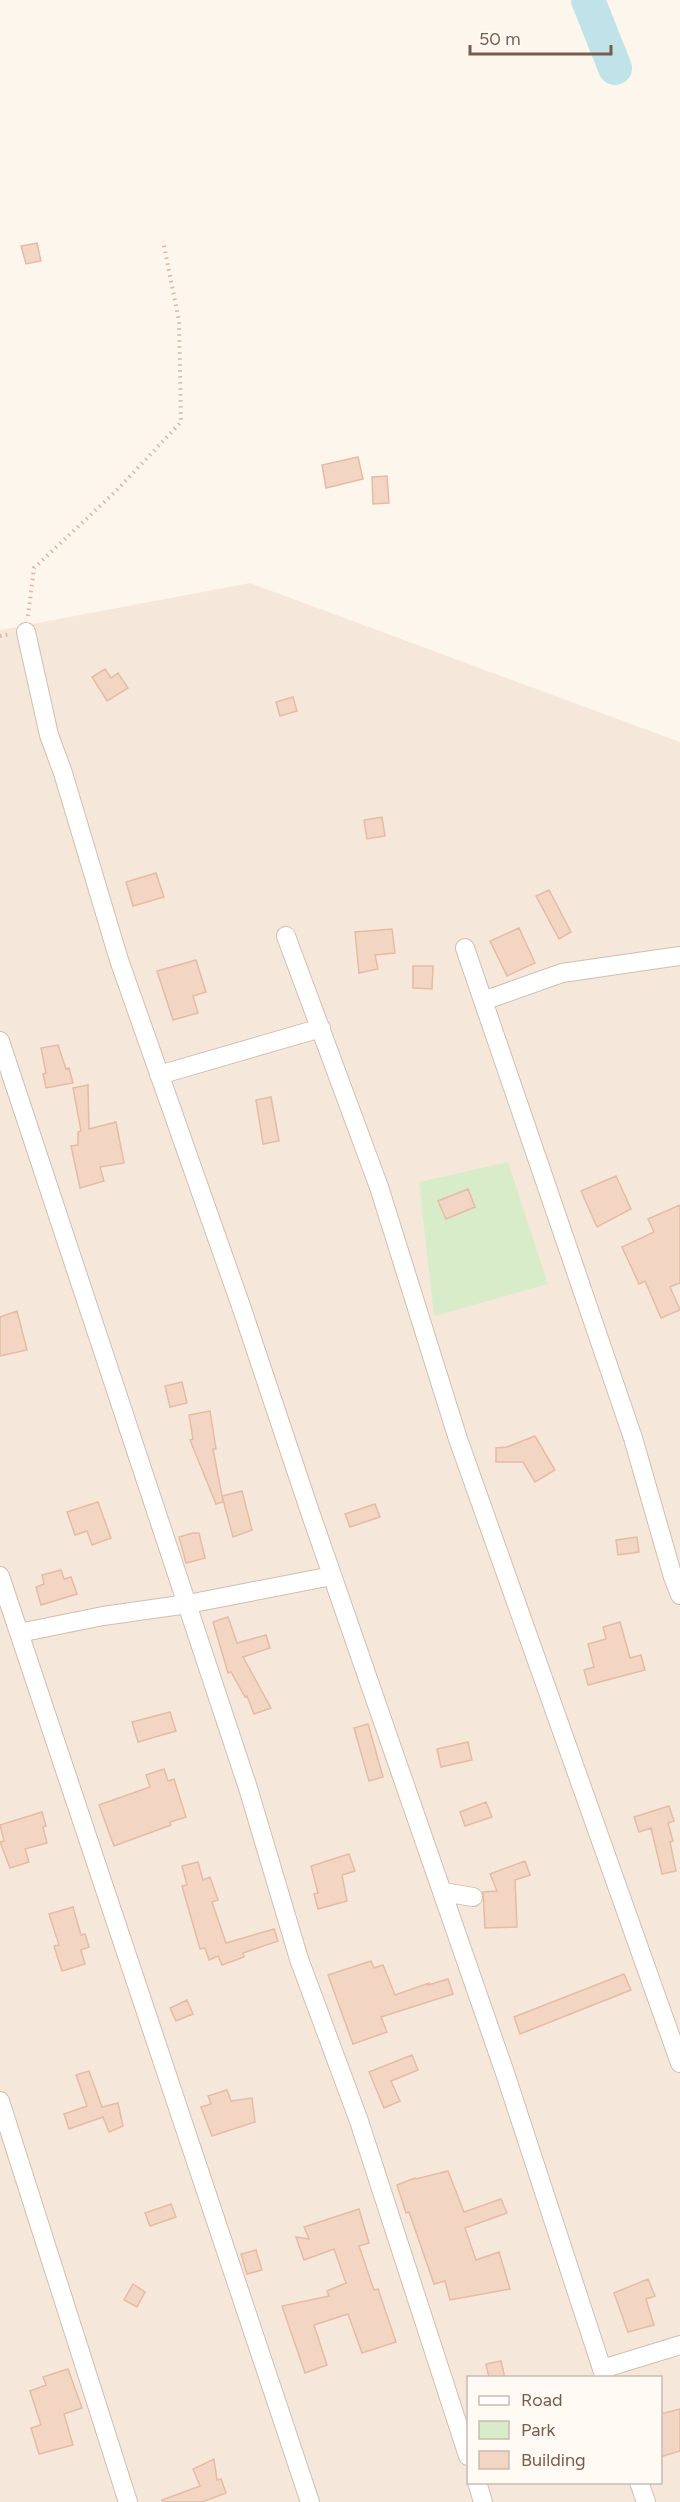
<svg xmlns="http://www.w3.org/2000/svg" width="680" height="2502" font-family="Figtree,sans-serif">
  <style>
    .residential { fill: #f5e8da; fill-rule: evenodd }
    .green { fill: #d8ecc9 }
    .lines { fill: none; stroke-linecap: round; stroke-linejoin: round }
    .river { stroke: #bfe3e8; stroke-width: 34 }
    .building { fill: #f3d5c3; stroke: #e6bba3; stroke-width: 1.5 }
    .street-casing { stroke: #d1beb0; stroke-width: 20 }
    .path { stroke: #d9b8a5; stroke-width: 4; stroke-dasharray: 1.5 4.5; stroke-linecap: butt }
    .street { stroke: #fff; stroke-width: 18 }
  </style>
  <rect width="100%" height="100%" fill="#fdf6ec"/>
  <path class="residential" d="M250,583L680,742V2502H0V630ZM468,2378H660V2482H468Z"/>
  <path class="green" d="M508,1162L548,1284L434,1316L419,1182Z"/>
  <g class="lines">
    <path class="river" d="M588,0L615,68"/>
  </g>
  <path class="building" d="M37,243L41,261L26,264L21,246Z
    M358,457L363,479L326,488L322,465Z
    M387,476L389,503L373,504L372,477Z
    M105,669L111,678L118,673L128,688L107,701L92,677Z
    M293,697L297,711L280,716L276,702Z
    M382,817L385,836L367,839L364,820Z
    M156,873L164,897L133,906L126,882Z
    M549,890L571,932L559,939L536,896Z
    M519,928L535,963L507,976L490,941Z
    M392,929L395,953L375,955L378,969L359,973L355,932Z
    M196,960L206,992L193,996L198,1013L173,1020L157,971Z
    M413,966H433L432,989L413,988Z
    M58,1045L66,1069L69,1068L73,1083L46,1088L43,1074L46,1073L41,1048Z
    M88,1085L89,1129L116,1122L124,1163L100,1167L104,1181L80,1188L71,1146L78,1145V1132L81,1131L73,1088Z
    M271,1097L279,1141L263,1144L256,1100Z
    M616,1176L631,1209L597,1227L581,1191Z
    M468,1189L475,1207L446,1219L438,1201Z
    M680,1205V1283L670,1287L680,1310L661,1318L645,1281L639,1284L622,1247L654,1232L648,1219Z
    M17,1311L27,1350L0,1356V1317Z
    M182,1382L187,1403L170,1407L165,1386Z
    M210,1411L216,1449H213L222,1496L242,1491L252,1530L233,1537L222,1496L223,1502L216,1504L190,1440L193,1439L189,1415Z
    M535,1436L555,1470L535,1482L523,1462H496V1448L507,1447Z
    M98,1502L111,1538L92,1545L87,1531L75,1535L67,1512Z
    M375,1504L380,1517L350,1527L345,1514Z
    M193,1533H199L205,1558L186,1563L179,1537Z
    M637,1537L639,1552L618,1555L616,1540Z
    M61,1570L64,1579L71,1577L77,1594L41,1605L36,1587L44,1584L42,1575Z
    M228,1617L237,1643L266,1635L270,1648L243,1657L271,1708L254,1714L247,1696L245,1697L231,1672L228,1673L213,1622Z
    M620,1622L630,1658L641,1655L645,1670L588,1685L584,1670L594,1667L588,1644L606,1639L603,1627Z
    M170,1712L176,1731L138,1742L132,1722Z
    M368,1724L383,1777L369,1781L354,1728Z
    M468,1742L472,1760L441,1767L437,1749Z
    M164,1769L168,1781L174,1779L186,1817L170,1822L171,1825L114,1846L99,1805L150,1787L146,1775Z
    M486,1802L492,1817L465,1826L460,1812Z
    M669,1806L674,1821L668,1823L673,1841L670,1842L676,1871L662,1874L651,1828L639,1832L634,1817Z
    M42,1812L46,1826L43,1827L47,1843L25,1849L29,1862L10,1868L0,1842L4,1841L0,1825Z
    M349,1854L355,1871L342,1875L347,1901L318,1909L314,1894L318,1893L311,1866Z
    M525,1861L530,1875L515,1880L517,1927L485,1928L483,1892L497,1891L490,1874Z
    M198,1862L203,1880L210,1877L218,1900L212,1902L226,1943L274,1929L278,1941L243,1953L244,1957L222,1965L218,1956L209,1960L205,1948L200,1949L182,1886L187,1885L182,1866Z
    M73,1907L81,1935L85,1934L89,1947L81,1950L85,1964L62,1971L54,1946L59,1945L49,1914Z
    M371,1961L374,1968L383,1965L395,1995L429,1983L428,1985L448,1979L453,1994L381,2017L387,2032L353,2044L328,1975Z
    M624,1974L631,1990L520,2034L514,2017Z
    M187,2000L193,2014L176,2021L170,2008Z
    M412,2055L418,2070L391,2081L400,2101L384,2108L369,2072Z
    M89,2071L102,2107L118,2103L123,2126L109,2132L103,2117L69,2129L64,2114L87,2106L76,2075Z
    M227,2090L231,2101L252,2098L255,2122L212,2136L201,2107L211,2104L208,2096Z
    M448,2171L464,2212L501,2199L507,2213L465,2228L476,2260L499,2252L510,2289L450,2300L445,2281L434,2284L409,2212L406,2213L397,2185L415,2178L416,2179Z
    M171,2204L176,2217L150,2226L145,2213Z
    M359,2209L369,2243L359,2246L374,2290L378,2289L396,2342L362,2353L348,2314L314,2325L327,2365L305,2373L282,2306L329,2296L327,2291L346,2283L334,2249L304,2260L296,2237L309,2239L304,2227Z
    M256,2250L262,2270L247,2274L241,2254Z
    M648,2279L655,2296L646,2299L654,2325L628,2332L614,2293Z
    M133,2284L145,2292L137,2307L124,2300Z
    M501,2361L505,2378H489L486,2364Z
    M68,2369L82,2408L64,2414L73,2445L39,2454L31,2428L41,2425L30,2391L46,2385L43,2377Z
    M680,2409V2451L660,2457V2414Z
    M214,2459L217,2480L221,2479L226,2493L202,2502H162V2500L200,2486L193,2469Z"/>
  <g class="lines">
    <g class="street-casing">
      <path id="street" d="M26,632L49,735L63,773L119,960L241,1306L309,1509L505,2073L605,2378
        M286,936L379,1187L458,1439L680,2063
        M465,948L633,1438L673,1577L680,1595
        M483,1001L562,973L680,956
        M0,1041L248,1788L299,1959L359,2121L468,2456
        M159,1075L321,1028
        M0,1576L310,2502
        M19,1633L103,1616L188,1604L332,1576
        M443,1892L473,1897
        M0,2101L128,2502
        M602,2369L680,2345
        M477,2482L483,2502
        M639,2482L646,2502"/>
    </g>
    <path class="path" d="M28,616L34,568L116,491L181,422L179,321L163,241
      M0,636L11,634"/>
    <use href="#street" class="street"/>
  </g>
  <rect x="467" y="2376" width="195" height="108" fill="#fffaf3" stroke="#cabbb1" stroke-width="1.5"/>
  <rect x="479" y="2396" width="30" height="9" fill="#ffffff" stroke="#cabbb1" stroke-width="1.5"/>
  <text x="521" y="2406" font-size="18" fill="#7a5c4d">Road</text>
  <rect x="479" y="2421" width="30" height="18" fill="#d8ecc9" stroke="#cabbb1" stroke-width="1.5"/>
  <text x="521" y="2436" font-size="18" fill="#7a5c4d">Park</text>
  <rect x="479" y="2451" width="30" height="18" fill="#f3d5c3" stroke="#cabbb1" stroke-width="1.5"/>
  <text x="521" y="2466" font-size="18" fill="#7a5c4d">Building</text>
  <path d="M470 45v9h141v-9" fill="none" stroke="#7a5c4d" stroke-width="3"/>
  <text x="479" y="45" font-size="18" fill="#7a5c4d" stroke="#fffaf3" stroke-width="4.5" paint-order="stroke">50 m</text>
</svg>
